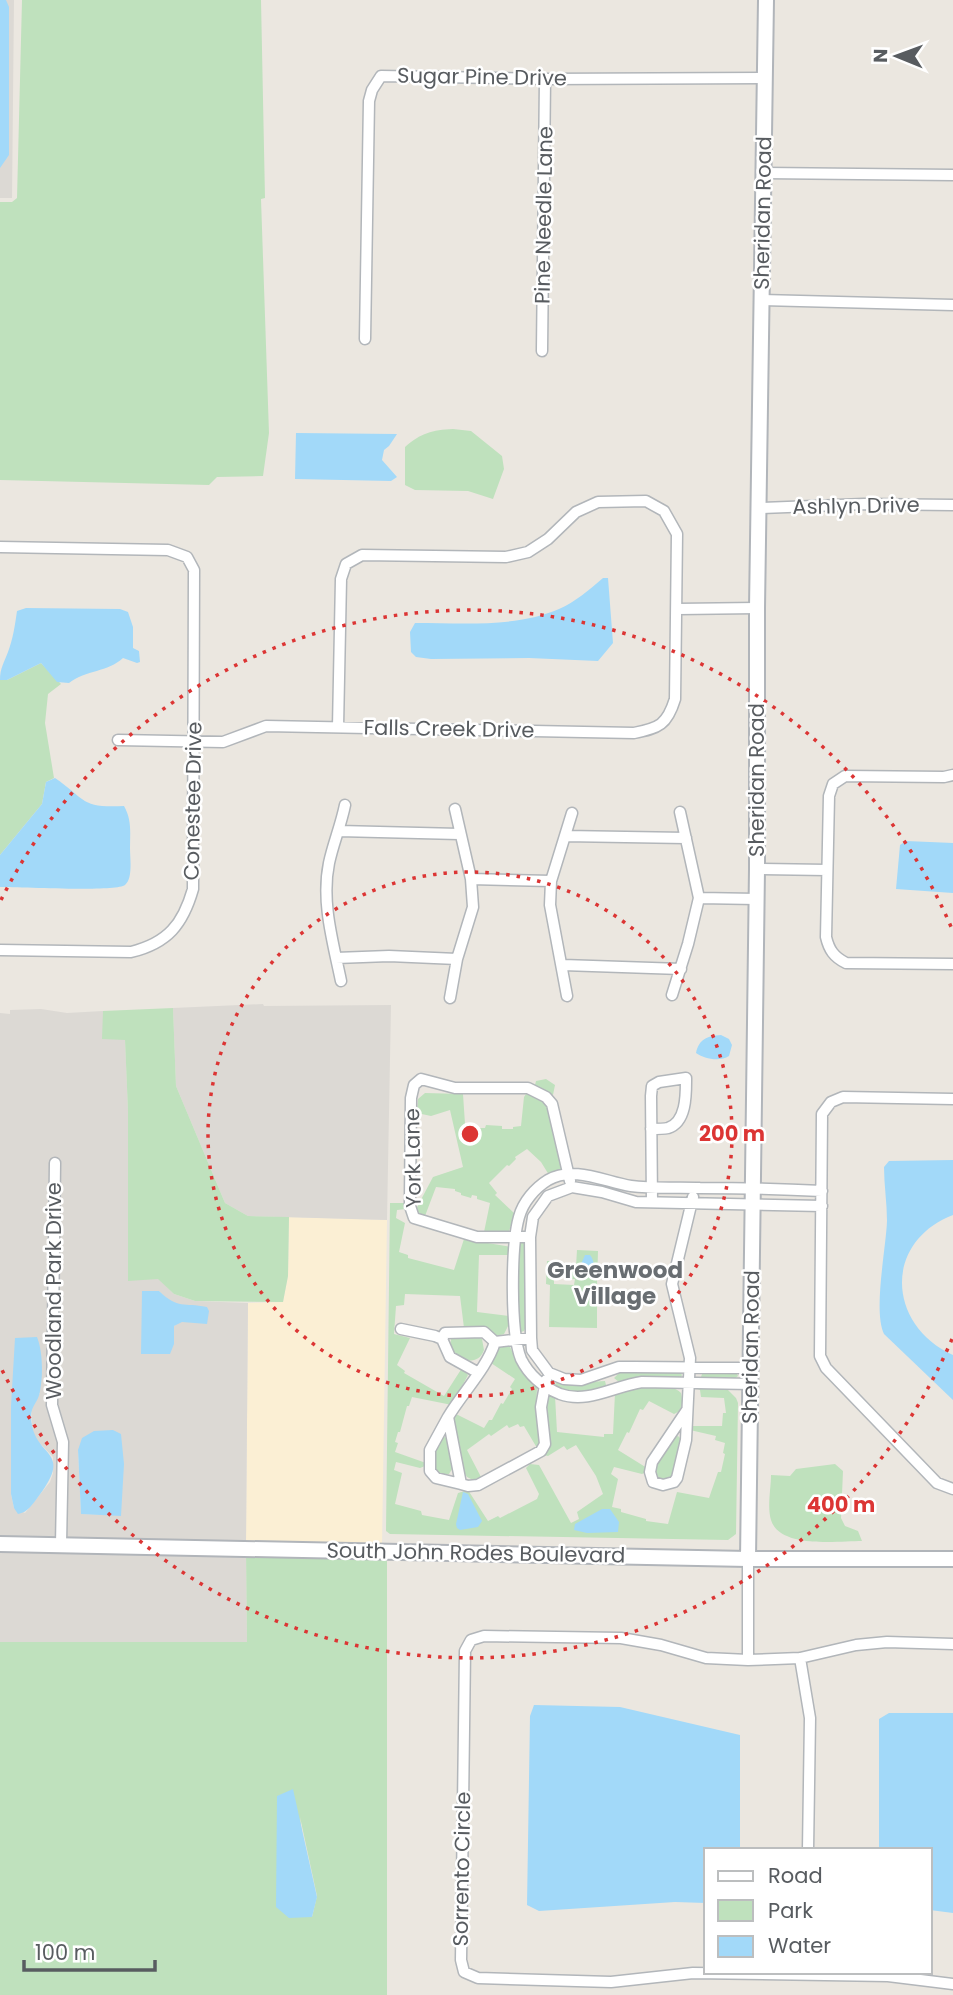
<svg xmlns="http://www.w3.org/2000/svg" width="953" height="1995" font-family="Poppins,sans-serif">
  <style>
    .commercial { fill: #fbefd4 }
    .industrial { fill: #dcd9d4; fill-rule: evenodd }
    .green { fill: #bfe1bd; fill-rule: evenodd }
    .water { fill: #a2d9f9 }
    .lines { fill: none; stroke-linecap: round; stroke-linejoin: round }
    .street-casing { stroke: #b2b6ba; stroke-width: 13 }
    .secondary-casing { stroke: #b1b5ba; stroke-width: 18 }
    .street { stroke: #fff; stroke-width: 10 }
    .secondary { stroke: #fff; stroke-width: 14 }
    .ring { fill: none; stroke: #dc3534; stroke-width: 3.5; stroke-dasharray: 3.5 7 }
    .labels { text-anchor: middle; stroke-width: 5; stroke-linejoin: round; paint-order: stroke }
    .street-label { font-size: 21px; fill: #585c60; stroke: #fff }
    .neighbourhood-label { font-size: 23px; font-weight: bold; fill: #696e72; stroke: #fff }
    .centre { fill: #dc3534; stroke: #fff; stroke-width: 3.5 }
    .ring-label { font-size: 21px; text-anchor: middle; font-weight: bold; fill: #dc3534; stroke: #fff; stroke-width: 5; stroke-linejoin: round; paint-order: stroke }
  </style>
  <rect width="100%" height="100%" fill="#ebe7e0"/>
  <path class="commercial" d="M289,1217L387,1220L382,1546L246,1543L248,1303L283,1302L288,1276Z"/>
  <path class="industrial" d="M0,0H14L12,198H0Z
    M263,1004L264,1006L391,1005L387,1220L248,1216L225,1203L176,1086L173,1008Z
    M41,1009L67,1013L103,1011V1039H125L128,1111L158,1278L174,1294L195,1301L248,1303L246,1543L0,1539V1013L10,1014V1010ZM159,1291L169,1301L186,1307L200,1306L174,1326V1344L142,1292ZM40,1393L31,1408L33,1436L53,1457V1473L50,1482L25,1513L14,1508L11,1494V1406ZM78,1450L121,1515L81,1514Z
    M0,1548L246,1552L247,1642H0Z"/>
  <path class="green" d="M22,0H261L265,198L261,199L269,433L263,476L217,477L209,485L0,480V202H12L17,198Z
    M453,429L471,431L502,456L504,469L493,499L468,491L415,490L405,485V447C421,433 432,430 453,429Z
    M41,663L61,684L48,694L45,723L54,778L46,782L42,804L0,855V680H7Z
    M173,1008L176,1086L225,1203L248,1216L289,1217L288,1276L283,1302L195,1301L174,1294L158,1279L128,1281V1111L125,1040L102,1039L103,1011Z
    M546,1079L555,1085L553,1095L535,1085L536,1081Z
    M425,1093L463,1094L465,1124L473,1125L474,1128H485L486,1125L502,1126V1129H513V1127L521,1126L524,1097L526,1094L540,1098L548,1109L563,1171L549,1175L541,1162L527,1149L515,1157L516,1159L509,1166L507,1165L489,1183L497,1193L495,1195L515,1214L509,1231L484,1232L490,1203L477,1199V1196L472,1195L471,1198L461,1195V1193L455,1191V1189L436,1187L425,1216L415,1211L433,1177L463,1167L450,1110L431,1116L417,1113L418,1099Z
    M390,1203H406V1209L397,1210L396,1218L405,1223L399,1252L408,1255V1258L454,1270L464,1239L511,1247L510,1255H479L477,1312L509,1316V1324L504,1334L493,1337L464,1328L460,1296L405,1294L404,1305L396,1306L394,1334L410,1338L397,1365L405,1371L404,1373L444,1396L462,1368L468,1375L452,1405L412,1397L409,1406H407L400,1432H398L395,1442L398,1443L395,1452L426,1463L425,1466L420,1468L396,1462L394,1470L402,1473L395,1504L421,1511L422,1515L449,1520L458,1493L468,1490L488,1521L498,1516L500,1518L537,1499L539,1494L526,1468L530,1464L539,1465L571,1523L579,1519L577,1512L603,1494L596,1476L576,1445L567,1450L564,1446L548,1456L543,1455L547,1396L551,1394L555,1396L557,1432L604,1437V1434H613L615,1393C633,1388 667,1379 681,1393C683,1401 683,1411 674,1414L649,1401L643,1410L640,1409L629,1433L627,1432L618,1450L647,1468L646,1472L642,1474L614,1467L611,1474L618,1479L612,1507L621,1509V1512L646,1519V1521L668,1524L677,1492L709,1498L718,1472H721L725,1454L723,1453L725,1443L715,1440L716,1436L690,1430L693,1426H722L723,1413H726L724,1398L701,1397L700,1390L695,1388H726L736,1398L738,1403L736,1534L728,1540L390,1534L386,1531Z
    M523,1239L527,1243L526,1326L524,1331L521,1332L517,1329L518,1246L519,1241Z
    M577,1250L598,1251L597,1285H609L608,1304L597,1305V1328L549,1327L550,1285L546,1284L547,1261H554V1284L574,1285L575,1279H572V1266H576Z
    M463,1336L477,1337L482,1339L484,1350C479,1364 467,1361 455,1358L450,1348L451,1339Z
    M509,1345L520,1367L537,1388L536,1409L541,1443L537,1448L524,1426L520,1427L518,1424L509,1428L507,1425L491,1436L489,1434L467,1450L481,1477L473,1480L467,1477L463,1471L452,1423L454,1413L484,1428L489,1420H492L501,1403L503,1404L512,1389L510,1387L515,1379L488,1361L495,1346Z
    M621,1371H679L682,1375L680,1379L619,1382L614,1378Z
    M703,1371L736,1372L738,1376L734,1379L704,1378L701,1377Z
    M559,1381C579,1385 586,1382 605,1381L606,1385C593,1397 572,1393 556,1387L555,1384Z
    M443,1436L448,1439L454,1466L449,1474L439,1475L436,1471C431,1457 437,1448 443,1436Z
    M678,1436L683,1441L673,1477L661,1479L655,1474V1468L672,1438Z
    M835,1464L843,1471L841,1518L845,1526L858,1531L862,1541C838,1541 780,1549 771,1520C767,1507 771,1488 771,1475L790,1476L796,1469Z
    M246,1552L387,1556V1995H0V1642H247ZM300,1817L317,1896L312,1917Z"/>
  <path class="water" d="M0,0H6L9,7V155L0,168Z
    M296,433L397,434L389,446L384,450L382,460L397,477L391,481L295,479Z
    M603,578H608L613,643L598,661L529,658L431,659L416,657L411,652L410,632L415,623C462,623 515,628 559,609C575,602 589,590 603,578Z
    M26,608L120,609L128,612L133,627V648L139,651L140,662L137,663L123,658C108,672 86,670 69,683L57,682L41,663L7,680H0C0,668 4,663 8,652C13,639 15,625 17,611Z
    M55,778C87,800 80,808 124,806C132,820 130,833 130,848C130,858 133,879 125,885C116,892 19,887 0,887V855L42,804L46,782Z
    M906,841L953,843V893L896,889L900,845Z
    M721,1035L729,1039L732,1045L729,1056C720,1062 704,1059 696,1053C699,1039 707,1036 721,1035Z
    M953,1160V1215C883,1242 887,1325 953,1355V1400L884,1334C873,1311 886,1249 887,1221C887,1203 884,1185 884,1167L889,1161Z
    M585,1255H590C595,1261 595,1270 591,1276L585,1279L580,1277L577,1273Z
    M142,1291H159C179,1310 183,1302 207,1307L209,1311L207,1324L182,1322L174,1326V1344L170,1354H141Z
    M37,1337C43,1352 43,1376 40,1391C39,1401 31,1406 31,1416C32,1460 76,1447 38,1497C32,1505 28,1512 18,1514L14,1508L11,1494V1406L15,1338Z
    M113,1430L121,1434L124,1464L121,1516L81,1514L78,1450L82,1438L94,1431Z
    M463,1492L468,1494L482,1521L478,1527L460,1530L457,1528L456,1524Z
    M602,1509H610L619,1522L618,1532L587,1533L574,1530L575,1524Z
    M534,1705L620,1707L740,1735V1850H706V1903L675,1902L539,1911L527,1905L530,1716Z
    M889,1713H953V1913L930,1910V1850H879V1719Z
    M293,1789L317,1897L312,1917L289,1918L276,1907L277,1796Z"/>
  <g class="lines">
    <g class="street-casing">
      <path id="street" d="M764,173L953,175
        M762,300L953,305
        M365,339L369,101L372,90L381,76L545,79L766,78
        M542,351L545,79
        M759,508L864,504L953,505
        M0,547L168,550L187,557L194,570L193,889C183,924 168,943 131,952L0,950
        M678,609L757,608
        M118,740L223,742L266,726L634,733C659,728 667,725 675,699L677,534L664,511L646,501L598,502L576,512L548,539L528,552L506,557L362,555L346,564L341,579L338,727
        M953,775L944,777L845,776L833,784L829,796L826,937C829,950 834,957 846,963L953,964
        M339,831L459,834
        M565,836L686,838
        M757,869L827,870
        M471,879L551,881
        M699,898L757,899
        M336,958L389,956L457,959
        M563,965L681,969
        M341,981C333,942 321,902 329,863C333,844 341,825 345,805
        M672,995L688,944L699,898L680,812
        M567,996L550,905L551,881L572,813
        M450,998L457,959L473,907L471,879L455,809
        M953,1099L843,1097L831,1102L822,1114L820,1356L826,1368L937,1483L953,1489
        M651,1129C656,1129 663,1129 668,1128C687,1122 686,1093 686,1078L659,1082L652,1086L651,1096L652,1202
        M55,1163L52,1405L63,1442L61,1544
        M530,1237H477L414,1218L410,1206V1198L411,1098L414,1085L421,1079L455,1088H528L546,1097L552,1104L570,1181
        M401,1329L435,1336L442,1339
        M531,1338L495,1342C487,1368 463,1392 448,1417L461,1484L468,1486L478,1485L541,1451L545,1444L541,1407L546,1380
        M751,1368L634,1367H619L581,1380L564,1379L549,1373L532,1350L531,1338L530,1237L533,1217L548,1196L572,1187L602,1192L636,1202L822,1206
        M477,1372L450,1357L442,1339L445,1333L484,1332L495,1342
        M751,1384L642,1382C614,1386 588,1404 560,1394C543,1387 529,1375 521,1359C510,1332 511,1245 519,1217C523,1202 535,1188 548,1180C574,1165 605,1182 631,1186C653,1189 677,1187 700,1188C741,1188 781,1189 822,1191
        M687,1410L652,1462L650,1472L653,1482L663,1485L674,1482L677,1478L686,1440L690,1358L672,1284L693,1197
        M448,1417L430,1450V1471L436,1478L461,1484
        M953,1644L887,1642L856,1645L800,1658L748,1660L706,1658L661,1645L621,1638L484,1636L471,1640L465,1651L461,1960L464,1972L478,1978L611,1982L693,1973L888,1976L953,1984
        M800,1658L810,1718L808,1850
        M748,1660V1559"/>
    </g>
    <g class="secondary-casing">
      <path id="secondary" d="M0,1544L748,1559H953
        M748,1559L757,869V608L766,0"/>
    </g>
    <use href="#street" class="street"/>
    <use href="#secondary" class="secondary"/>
  </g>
  <g class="ring">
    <circle cx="470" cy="1134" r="262"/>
    <path d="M952 1339A524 524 0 0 1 1 1368M1 900A524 524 0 0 1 952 929"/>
  </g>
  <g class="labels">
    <g class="street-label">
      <text transform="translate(482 77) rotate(1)" y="7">Sugar Pine Drive</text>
      <text transform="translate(763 213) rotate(-89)" y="7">Sheridan Road</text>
      <text transform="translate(544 215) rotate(-89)" y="7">Pine Needle Lane</text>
      <text transform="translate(856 506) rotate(-1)" y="7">Ashlyn Drive</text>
      <text transform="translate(449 729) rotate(1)" y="7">Falls Creek Drive</text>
      <text transform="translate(757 780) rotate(-90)" y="7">Sheridan Road</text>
      <text transform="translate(193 801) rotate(-89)" y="7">Conestee Drive</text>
      <text transform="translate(413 1158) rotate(-91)" y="7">York Lane</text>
      <text transform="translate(54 1291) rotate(-90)" y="7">Woodland Park Drive</text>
      <text transform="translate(751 1347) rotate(-89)" y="7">Sheridan Road</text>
      <text transform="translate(476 1553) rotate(1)" y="7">South John Rodes Boulevard</text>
      <text transform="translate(462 1869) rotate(-89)" y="7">Sorrento Circle</text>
    </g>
    <g class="neighbourhood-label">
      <text x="615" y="1278">Greenwood<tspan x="615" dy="26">Village</tspan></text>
    </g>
  </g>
  <circle cx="470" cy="1134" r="10" class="centre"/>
  <g class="ring-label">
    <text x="732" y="1141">200 m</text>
    <text x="841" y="1512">400 m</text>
  </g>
  <rect x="704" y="1848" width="228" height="126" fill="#ffffff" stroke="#bcbebf" stroke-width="2"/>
  <rect x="718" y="1871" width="35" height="10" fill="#ffffff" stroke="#bcbebf" stroke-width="2"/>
  <text x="768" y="1883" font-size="21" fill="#585c60">Road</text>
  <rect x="718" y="1900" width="35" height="21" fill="#bfe1bd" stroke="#bcbebf" stroke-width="2"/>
  <text x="768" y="1918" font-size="21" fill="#585c60">Park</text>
  <rect x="718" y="1936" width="35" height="21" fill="#a2d9f9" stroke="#bcbebf" stroke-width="2"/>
  <text x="768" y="1953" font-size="21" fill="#585c60">Water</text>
  <g transform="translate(897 56) rotate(271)" stroke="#ffffff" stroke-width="5" paint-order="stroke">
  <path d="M0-5L12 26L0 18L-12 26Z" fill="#585c60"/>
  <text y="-10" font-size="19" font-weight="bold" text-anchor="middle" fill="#585c60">N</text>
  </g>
  <path d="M24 1960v10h131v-10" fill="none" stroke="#585c60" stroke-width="3.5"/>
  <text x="35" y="1960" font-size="21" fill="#585c60" stroke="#ffffff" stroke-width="5" paint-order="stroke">100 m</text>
</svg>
